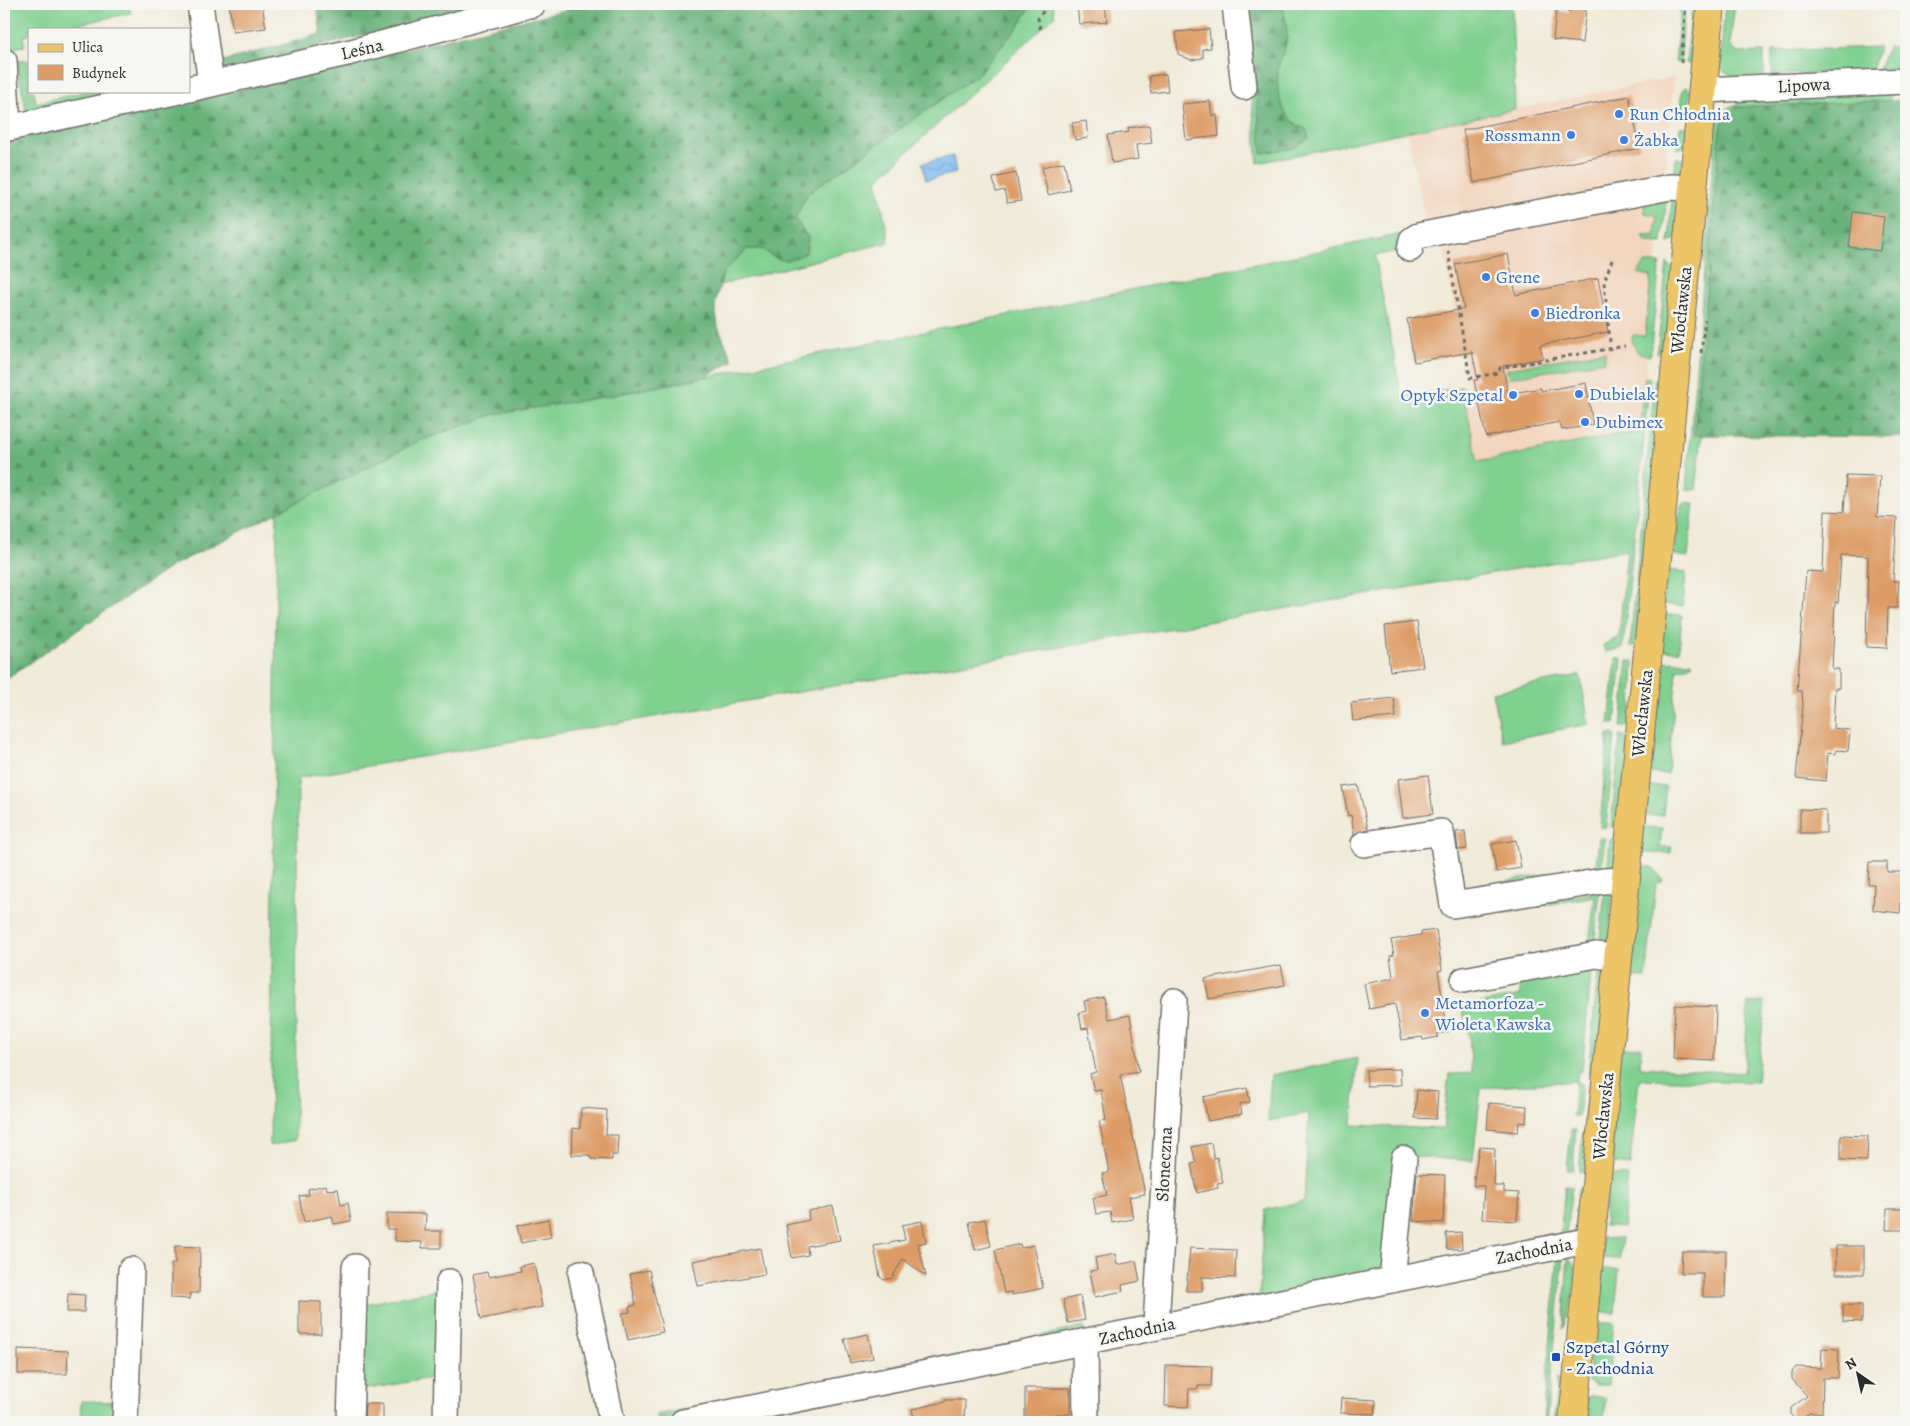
<svg xmlns="http://www.w3.org/2000/svg" width="1910" height="1426" font-family="Alegreya,serif">
  <style>
    .built { fill: #f2d5be }
    .grass { fill: #80d090; stroke: #567e5e }
    .forest { fill: url(#forest-firs); stroke: #4a6e52 }
    .water { fill: url(#water-waves); stroke: #54728d }
    .building { fill: #dd9b65 }
    .lines { fill: none; stroke-linecap: round; stroke-linejoin: round }
    .minor-casing { stroke: #706e68; stroke-width: 28 }
    .major-casing { stroke: #706e68; stroke-width: 30 }
    .path { stroke: #706e68; stroke-width: 3; stroke-dasharray: 4 4; stroke-linecap: butt }
    .minor { stroke: #fff; stroke-width: 25 }
    .major { stroke: #edc569; stroke-width: 28 }
    .shop-dot { fill: #3f7fe0; stroke: #f6f6f2; stroke-width: 2 }
    .transit-dot { fill: #1a4fb4; stroke: #f6f6f2; stroke-width: 2 }
    .labels { text-anchor: middle; stroke-width: 5; stroke-linejoin: round; paint-order: stroke }
    .street-label { font-size: 18px; fill: #2b2b2b; stroke: #f6f6f2 }
    .shop-label { font-size: 18px; fill: #366cbe; stroke: #f6f6f2; text-anchor: start }
    .transit-label { font-size: 18px; fill: #164399; stroke: #f6f6f2; text-anchor: start }
  </style>
  <defs>
    <pattern id="forest-firs" width="22" height="20" patternUnits="userSpaceOnUse" patternTransform="scale(1.25)"><rect width="22" height="20" fill="#68b27a"/><path d="M5 1l3.5 6h-7zM16 11l3.5 6h-7z" fill="#569164"/></pattern>
    <pattern id="water-waves" width="16" height="10" patternUnits="userSpaceOnUse" patternTransform="scale(1.25)"><rect width="16" height="10" fill="#7cb9ef"/><path d="M0 5q4-4 8 0t8 0" fill="none" stroke="#6697c2"/></pattern>
  </defs>
  <rect width="100%" height="100%" fill="#f6f6f2"/>
  <filter id="ink" filterUnits="userSpaceOnUse"><feTurbulence type="fractalNoise" baseFrequency=".02" numOctaves="2"/><feDisplacementMap in="SourceGraphic" scale="10" xChannelSelector="R" yChannelSelector="G"/><feConvolveMatrix kernelMatrix="1 2 1 2 8 2 1 2 1" color-interpolation-filters="sRGB"/></filter>
  <filter id="wash" filterUnits="userSpaceOnUse"><feTurbulence type="fractalNoise" baseFrequency=".0096" numOctaves="4" result="noise"/><feDisplacementMap in="SourceGraphic" scale="20" xChannelSelector="R" yChannelSelector="G"/><feGaussianBlur stdDeviation="1.12" result="paint"/><feColorMatrix in="noise" values="0 0 0 0 0 0 0 0 0 0 0 0 0 0 0 0 0 1.4 0 .05"/><feComposite in="paint" operator="in"/></filter>
  <g filter="url(#wash)">
    <rect width="100%" height="100%" fill="#f0ebd9"/>
    <path class="built" d="M1674,77L1640,433L1616,435L1477,462L1462,387L1469,386L1442,242L1427,229L1407,131Z"/>
    <path class="grass" d="M4,4H129L131,13L57,29H29V35L23,36L25,46L10,48Z
      M1032,4H1053L1055,16L877,180L889,242L720,285L723,273L747,249H763L772,257L808,238L795,218L808,193L977,75L1017,28Z
      M1242,4H1512L1515,109L1258,163Z
      M1681,4H1685L1680,63L1675,62Z
      M1692,4H1697L1695,65L1686,63Z
      M1725,4H1735L1730,45L1737,53L1764,52V76C1750,76 1730,80 1720,67Z
      M1879,47L1872,71L1772,75V51Z
      M1888,47H1906V68L1879,69Z
      M28,60L29,91H34L36,103L88,91H126L27,114L16,61Z
      M1686,87L1690,90L1689,117L1681,116L1682,90Z
      M1890,90V101L1736,107L1725,117L1720,130L1694,434L1702,435L1696,490L1686,489L1714,152C1715,133 1714,110 1737,104L1739,97Z
      M1680,127H1688L1687,146L1677,149Z
      M1676,158L1682,159L1686,163L1685,176L1674,180Z
      M1667,194L1662,243L1646,242L1643,235L1655,236L1657,216L1645,213L1643,199Z
      M1672,194L1680,200L1676,239L1669,243Z
      M1402,234L1406,249L1375,256L1402,398L1462,387L1478,462L1616,435L1639,433L1645,377L1650,378L1623,648L1605,652L1603,645L1619,637L1627,550L298,778L295,1140L270,1146L277,512L419,441L496,414L603,397L705,377Z
      M1645,263H1660L1650,356L1637,352L1631,341L1633,335L1645,336L1651,276L1638,273Z
      M1667,263L1674,269L1666,347L1657,354Z
      M1605,351V361L1508,378L1507,369Z
      M1655,379L1664,383L1636,645L1630,647Z
      M1684,503L1694,504L1688,557L1673,555L1681,506Z
      M1668,570L1686,572L1683,606L1663,604Z
      M1665,615H1682L1679,651L1658,650Z
      M1616,659H1622L1615,724H1609Z
      M1628,661H1634L1631,723L1626,727H1621Z
      M1656,661L1692,662V665L1677,670L1668,774L1650,773Z
      M1580,675L1589,724L1502,741L1492,692Z
      M1608,735H1615L1606,828L1600,827Z
      M1620,736H1625L1628,741L1621,825L1617,829L1611,827Z
      M1649,786L1666,787L1663,815H1647L1643,810L1644,791Z
      M1644,827L1662,828L1660,847H1672L1671,853H1639Z
      M1599,838H1605L1601,869L1496,886V883L1596,866Z
      M1610,840H1616L1617,871L1607,875Z
      M1641,867H1653L1663,880L1656,884L1646,978L1626,977L1637,871Z
      M1600,891L1594,949L1588,950L1595,896L1503,913L1502,909Z
      M1605,891L1612,892L1609,944L1599,947Z
      M1592,961L1582,1072L1578,1071L1577,1081L1582,1084L1578,1116H1573L1576,1081L1481,1088L1473,1161L1409,1156L1400,1270L1259,1300L1265,1210L1304,1201L1309,1113L1268,1121L1271,1075L1358,1058L1352,1125L1443,1129L1449,1074L1472,1073L1469,1037L1462,1007L1521,995L1517,975Z
      M1599,962L1606,968L1597,1071L1592,1075L1588,1074Z
      M1765,1002L1757,1082L1639,1079L1630,1165L1614,1163L1610,1158L1620,1048L1641,1047L1640,1067L1744,1073L1748,1003Z
      M1588,1086L1595,1090L1592,1117L1584,1120Z
      M1571,1130H1576L1573,1170H1567Z
      M1583,1132L1588,1133L1587,1170L1579,1172Z
      M1612,1175L1628,1176L1623,1228L1604,1226L1606,1177Z
      M1565,1186L1572,1187L1566,1236L1560,1238Z
      M1578,1188H1584L1581,1228L1574,1234Z
      M1601,1238H1622L1620,1259L1599,1258Z
      M1558,1256H1564L1546,1422H1543Z
      M1568,1257C1585,1269 1568,1312 1563,1329Z
      M1597,1269H1619L1615,1313L1594,1312Z
      M441,1289L437,1377L357,1391L360,1305Z
      M1600,1323H1614L1608,1385H1594L1588,1381L1594,1328Z
      M1084,1327L1085,1334L1019,1348L1018,1340Z
      M933,1356L934,1365L888,1374L886,1367Z
      M1558,1377L1559,1382L1563,1422H1553Z
      M766,1392L768,1398L658,1421L657,1415Z
      M1591,1396L1606,1398L1604,1422H1582L1586,1399Z
      M81,1401L119,1402L118,1422H80Z
      M604,1414L605,1422H568Z"/>
    <path class="forest" d="M317,4H493L218,71L217,56L224,61L321,34Z
      M590,4H1032L1017,28L977,75L808,193L795,218L808,238L806,253C787,262 780,264 763,249H747L723,273L715,305L718,327L733,361L705,377L603,397L496,414L419,441L172,566L4,680V142L230,92Z
      M1247,4H1283C1284,12 1288,32 1287,38C1286,47 1281,55 1279,64C1274,88 1280,120 1306,129L1309,138L1294,148L1262,153Z
      M1906,100V437L1694,435L1720,130L1725,117L1736,107Z"/>
    <path class="water" d="M953,156L956,173L926,180L922,163Z"/>
    <g id="blocks">
      <path class="building" d="M229,4H262L266,28L233,32Z
        M1077,4H1105L1107,22L1079,24Z
        M1570,7L1586,9L1582,43L1553,40L1556,11L1570,12Z
        M1209,29L1211,48L1203,49V58L1191,60L1178,54L1176,32Z
        M1166,74L1168,91L1151,93L1149,76Z
        M1629,96L1640,148L1474,183L1463,130Z
        M1210,101L1212,116L1217,115L1219,136L1186,140L1182,104Z
        M1086,121L1088,138L1075,140L1072,123Z
        M1149,125L1152,143L1136,145L1138,159L1112,163L1108,135L1129,132L1128,128Z
        M1064,162L1070,190L1048,195L1042,167Z
        M1016,173L1021,201L1007,203L1004,190L996,192L993,178Z
        M1853,212L1884,216L1880,251L1849,247Z
        M1508,254L1516,295L1598,278L1608,332L1540,345L1543,358L1503,366L1508,394L1541,388V391L1586,383L1593,425L1562,430L1559,422L1486,437L1474,380H1478L1472,352L1414,362L1407,319L1464,309L1455,264Z
        M1846,475L1880,476L1877,517L1897,518L1893,581H1899L1897,608H1888L1887,648L1866,647L1868,556L1841,555L1838,603L1835,602L1832,669H1839V688H1835L1833,728L1850,730L1848,751L1836,750L1835,754L1828,753L1826,781L1796,778L1803,705L1802,691H1797L1806,571L1823,572L1825,511L1844,512Z
        M1417,622L1423,667L1390,671L1385,626Z
        M1394,698L1396,717L1353,721L1351,703Z
        M1428,775L1433,814L1403,818L1398,779Z
        M1358,785L1368,829L1354,834L1351,815L1348,816L1343,787Z
        M1800,809L1826,810V833H1800Z
        M1465,831L1467,849L1458,850L1456,832Z
        M1516,840L1521,868L1496,872L1492,844Z
        M1869,862H1887V872H1903L1905,901H1901L1900,913L1873,910L1874,884H1868Z
        M1436,930L1442,970L1438,971L1448,1032L1437,1034L1438,1037L1423,1040L1422,1037L1402,1040L1395,1004L1369,1009L1364,984L1393,978L1390,956L1394,955L1391,940L1421,935V932Z
        M1281,965L1285,985L1209,999L1205,979Z
        M1104,997L1109,1019L1130,1015L1139,1071L1120,1074L1145,1194L1129,1197L1133,1219L1112,1223L1110,1212L1096,1214L1093,1198L1107,1195L1102,1173L1109,1172L1099,1121L1106,1120L1101,1090L1094,1091L1090,1074L1096,1072L1088,1028L1082,1029L1079,1013L1086,1011L1084,1001Z
        M1675,1005L1716,1007L1714,1061L1673,1059Z
        M1400,1069L1401,1085L1367,1086L1366,1070Z
        M1247,1088L1250,1102L1240,1104L1242,1114L1208,1121L1203,1097Z
        M1417,1090L1438,1092L1436,1119L1415,1118Z
        M1489,1103L1527,1106L1526,1123L1519,1122L1518,1132L1487,1129Z
        M581,1108L607,1110L606,1135H618L617,1155H612V1160L591,1159L589,1155H572L573,1128L580,1129Z
        M1841,1135L1868,1136L1867,1161L1841,1160Z
        M1211,1143L1214,1158L1217,1157L1223,1183L1217,1184L1218,1188L1197,1193L1191,1164L1196,1163L1192,1147Z
        M1479,1147L1495,1148L1494,1186H1504V1192L1519,1193L1517,1221L1482,1219L1484,1186H1473Z
        M1417,1174L1445,1175L1443,1223L1413,1221Z
        M326,1185L327,1190L338,1189L341,1205L348,1203L351,1221L334,1224L332,1216L304,1222L299,1196L309,1195L308,1189Z
        M833,1206L840,1240L807,1246L808,1255L792,1258L786,1225L809,1220L808,1211Z
        M1887,1209H1906V1230H1886Z
        M387,1213L426,1214L425,1231H441V1248H422V1242L395,1241V1229H387Z
        M548,1219L551,1237L521,1243L517,1226Z
        M985,1219L991,1246L975,1250L969,1222Z
        M922,1221L926,1242L918,1244L926,1276L903,1259L892,1278L884,1280L880,1277L874,1246L905,1240L902,1225Z
        M1461,1232L1462,1249H1447L1446,1233Z
        M1020,1244L1021,1248L1034,1245L1043,1288L1012,1295V1292L1004,1293L995,1250Z
        M175,1246L200,1247L199,1293H190V1299L171,1298V1264H175Z
        M1836,1246H1864V1274H1836Z
        M760,1248L765,1274L698,1286L693,1261Z
        M1190,1248L1236,1250L1235,1278L1202,1277V1291H1186Z
        M1682,1251H1726L1725,1297H1703V1273H1681Z
        M1115,1254L1117,1265L1136,1261L1140,1281L1122,1285L1123,1291L1095,1297L1090,1271L1097,1270L1095,1258Z
        M534,1263L542,1307L481,1319L473,1275L487,1272L488,1277L521,1271L520,1266Z
        M649,1270L663,1332L628,1340L622,1313L630,1312L629,1307L636,1305L630,1274Z
        M68,1294L85,1295L84,1312H67Z
        M1080,1296L1085,1320L1068,1323L1063,1300Z
        M299,1301L321,1302V1334H299Z
        M1843,1305H1862V1322L1843,1321Z
        M868,1334L873,1358L850,1363L844,1339Z
        M1822,1348L1839,1349L1838,1378H1823L1822,1413H1809L1802,1420L1795,1419L1791,1415V1408L1807,1396L1792,1379V1372L1796,1367L1821,1368Z
        M18,1349L68,1351L67,1374H18Z
        M1166,1365L1212,1366L1211,1386H1198V1389H1189L1188,1407L1165,1406Z
        M1025,1388H1070V1414H1056L1055,1417H1025Z
        M1341,1398L1376,1400L1375,1414L1340,1413Z
        M945,1400H965L964,1422H915L912,1409L945,1402Z
        M365,1404H383V1422H364Z"/>
    </g>
  </g>
  <g filter="url(#ink)">
    <use href="#blocks" fill-opacity="0" stroke="#706e68" stroke-width="1"/>
    <g class="lines">
      <g class="minor-casing">
        <path id="minor" d="M200,4L211,84
          M1235,4L1244,87
          M4,61L8,128
          M189,89L351,52L533,4
          M1703,90L1906,81
          M4,129L179,91
          M1410,249L1412,240L1418,236L1670,187L1693,188
          M1364,844L1441,832L1453,905L1603,881L1626,880
          M1464,980L1596,955L1618,958
          M581,1273L612,1422
          M1392,1280L1404,1159
          M1156,1327L1174,1001
          M1085,1342L1086,1422
          M125,1422L131,1270
          M350,1422L355,1267
          M446,1422L449,1282
          M683,1422L1591,1240"/>
      </g>
      <g class="major-casing">
        <path id="major" d="M1573,1422L1711,4"/>
      </g>
      <path class="path" d="M1040,29L1038,18L1049,4
        M1681,63L1686,4
        M1448,251L1470,378L1498,373L1500,368L1625,346
        M1610,342L1604,282L1612,260
        M1701,353L1705,320"/>
      <use href="#minor" class="minor"/>
      <use href="#major" class="major"/>
    </g>
  </g>
  <g class="shop-dot">
    <circle cx="1619" cy="114" r="5"/>
    <circle cx="1571" cy="135" r="5"/>
    <circle cx="1624" cy="140" r="5"/>
    <circle cx="1486" cy="277" r="5"/>
    <circle cx="1535" cy="313" r="5"/>
    <circle cx="1579" cy="394" r="5"/>
    <circle cx="1513" cy="395" r="5"/>
    <circle cx="1585" cy="422" r="5"/>
    <circle cx="1425" cy="1013" r="5"/>
  </g>
  <rect class="transit-dot" x="1551" y="1352" width="10" height="10" rx="2.5"/>
  <g class="labels">
    <g class="street-label">
      <text transform="translate(362 49) rotate(-13)" y="6">Leśna</text>
      <text transform="translate(1804 85) rotate(-3)" y="6">Lipowa</text>
      <text transform="translate(1681 310) rotate(-84)" y="6">Włocławska</text>
      <text transform="translate(1642 713) rotate(-84)" y="6">Włocławska</text>
      <text transform="translate(1603 1116) rotate(-84)" y="6">Włocławska</text>
      <text transform="translate(1164 1164) rotate(-87)" y="6">Słoneczna</text>
      <text transform="translate(1534 1251) rotate(-11)" y="6">Zachodnia</text>
      <text transform="translate(1137 1331) rotate(-12)" y="6">Zachodnia</text>
    </g>
    <g class="shop-label">
      <text x="1629" y="120">Run Chłodnia</text>
      <text x="1561" y="141" text-anchor="end">Rossmann</text>
      <text x="1634" y="146">Żabka</text>
      <text x="1496" y="283">Grene</text>
      <text x="1545" y="319">Biedronka</text>
      <text x="1589" y="400">Dubielak</text>
      <text x="1503" y="401" text-anchor="end">Optyk Szpetal</text>
      <text x="1595" y="428">Dubimex</text>
      <text x="1435" y="1009">Metamorfoza -<tspan x="1435" dy="21">Wioleta Kawska</tspan></text>
    </g>
    <g class="transit-label">
      <text x="1566" y="1353">Szpetal Górny<tspan x="1566" dy="21">- Zachodnia</tspan></text>
    </g>
  </g>
  <rect width="1910" height="1426" fill="none" stroke="#f6f6f2" stroke-width="20"/>
  <rect x="28" y="28" width="162" height="65" fill="#f6f6f2" stroke="#a5a5a2"/>
  <rect x="38" y="44" width="25" height="8" fill="#edc569" stroke="#a5a5a2"/>
  <text x="72" y="52" font-size="15" fill="#2b2b2b">Ulica</text>
  <rect x="38" y="65" width="25" height="15" fill="#dd9b65" stroke="#a5a5a2"/>
  <text x="72" y="78" font-size="15" fill="#2b2b2b">Budynek</text>
  <g transform="translate(1858 1374) rotate(326)" stroke="#f6f6f2" stroke-width="4" paint-order="stroke">
  <path d="M0-4L9 19L0 12L-9 19Z" fill="#2b2b2b"/>
  <text y="-8" font-size="14" font-weight="bold" text-anchor="middle" fill="#2b2b2b">N</text>
  </g>
</svg>
